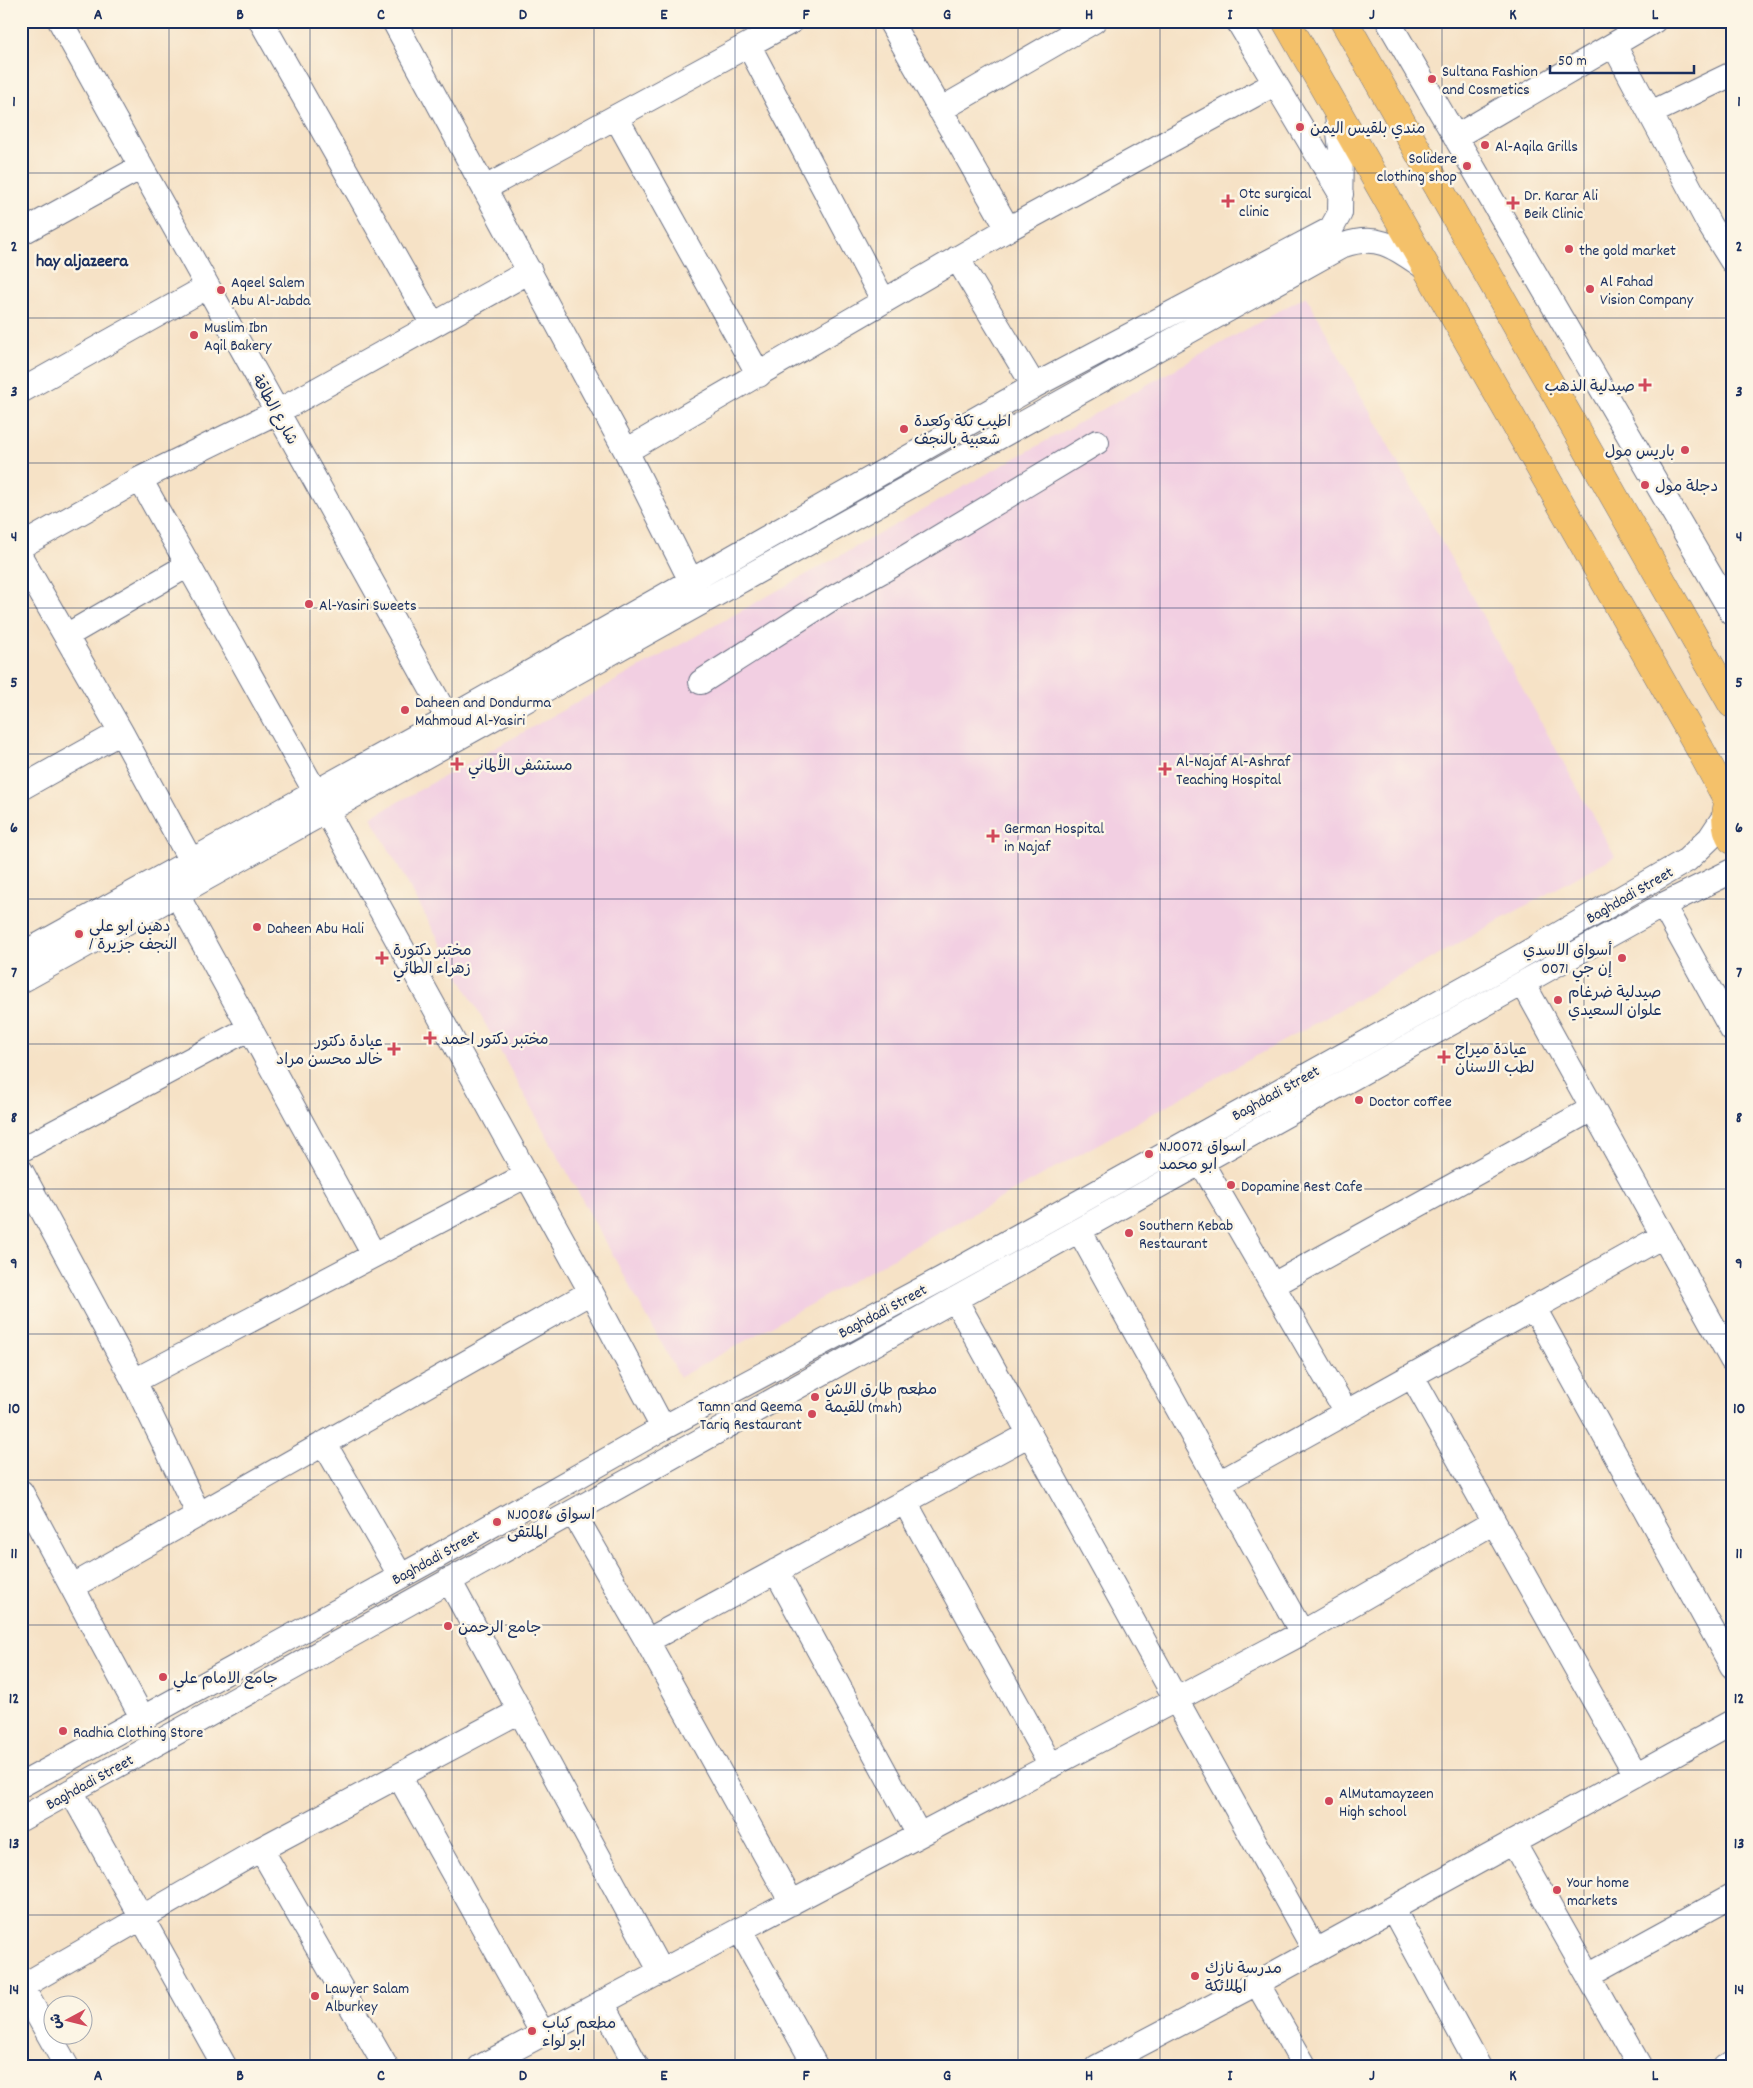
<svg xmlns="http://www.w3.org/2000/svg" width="1753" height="2088" font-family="Dekko,'Playpen Sans Arabic',sans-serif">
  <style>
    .built { fill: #f2cfe2 }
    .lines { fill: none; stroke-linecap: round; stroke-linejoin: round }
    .minor-casing { stroke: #686e82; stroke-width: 26 }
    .major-casing { stroke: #686e82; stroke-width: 29 }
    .minor { stroke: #fff; stroke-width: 24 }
    .major { stroke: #f4c16a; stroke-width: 28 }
    .grid { fill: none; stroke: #1b2f5e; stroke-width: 1; stroke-opacity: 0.55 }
    .poi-dot { fill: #d1495b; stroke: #fcf5e5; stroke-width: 2 }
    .labels { text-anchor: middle; stroke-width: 5; stroke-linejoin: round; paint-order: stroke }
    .poi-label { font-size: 16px; fill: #1b2f5e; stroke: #fcf5e5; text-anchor: start }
    .street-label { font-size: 16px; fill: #1b2f5e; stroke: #fcf5e5 }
    .neighbourhood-label { font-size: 18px; font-weight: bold; fill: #1b2f5e; stroke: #fcf5e5 }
    .neatline { fill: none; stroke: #1b2f5e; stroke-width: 2 }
    .grid-label { font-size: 16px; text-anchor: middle; font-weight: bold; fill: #1b2f5e }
  </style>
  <rect width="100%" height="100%" fill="#fcf5e5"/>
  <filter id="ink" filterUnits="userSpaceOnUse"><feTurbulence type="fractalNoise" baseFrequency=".02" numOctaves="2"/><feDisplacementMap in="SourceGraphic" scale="10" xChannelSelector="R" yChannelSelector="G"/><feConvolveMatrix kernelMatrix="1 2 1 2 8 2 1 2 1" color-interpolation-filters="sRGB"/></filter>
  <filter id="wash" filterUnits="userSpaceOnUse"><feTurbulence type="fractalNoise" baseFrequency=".0096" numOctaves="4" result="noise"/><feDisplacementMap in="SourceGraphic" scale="20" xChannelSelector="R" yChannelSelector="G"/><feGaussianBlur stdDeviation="1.12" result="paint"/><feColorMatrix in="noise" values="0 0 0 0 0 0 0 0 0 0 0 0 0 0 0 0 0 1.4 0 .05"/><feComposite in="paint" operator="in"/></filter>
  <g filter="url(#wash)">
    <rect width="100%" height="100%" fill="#f6e2c6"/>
    <path class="built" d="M1306,296L1615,856L680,1377L371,817Z"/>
  </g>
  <g filter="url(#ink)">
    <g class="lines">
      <g class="minor-casing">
        <path id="minor" d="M60,21L448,719
          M261,21L432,323
          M394,21L626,451L691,581
          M890,21L1008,229
          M1238,21L1341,194
          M1388,21L1732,613
          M1614,45L1709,224L1732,261
          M749,46L883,300
          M940,110L1094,21
          M1651,113L1732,74
          M616,117L759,375
          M1455,137L1654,21
          M485,188L792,21
          M21,233L141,167
          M957,258L1034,386
          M21,391L207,287
          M626,451L1008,229L1274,84
          M140,479L316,793
          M21,546L140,479L277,412L530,271
          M21,558L121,732L191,861
          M66,636L188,565
          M701,682L831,599L891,566L1097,442
          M21,788L121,732
          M327,812L591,1292L663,1428
          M177,895L374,1255
          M1663,905L1732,1030
          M21,955L448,719L1034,386L1331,229L1340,213L1341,150L1337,115
          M21,981L1344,245C1379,233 1396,248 1424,267
          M1523,983L1732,1360
          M21,1150L250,1028
          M1201,1162L1346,1412
          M21,1171L134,1381L199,1515
          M1079,1230L1302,1633
          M1273,1285L1592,1109
          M955,1299L1315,1951
          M1534,1308L1732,1666
          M1412,1376L1636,1775
          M134,1381L527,1175
          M324,1443L400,1575
          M1219,1483L1663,1236
          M21,1492L142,1717
          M905,1502L1051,1766
          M573,1512L647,1641L792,1903
          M776,1571L919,1835
          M449,1580L661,1972
          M73,1586L591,1292
          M647,1641L1030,1434
          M399,1776L543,2034
          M21,1785L436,1557L663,1428L943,1278L1511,962L1687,860L1710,838L1726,814
          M71,1791L225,2067
          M21,1819L1663,905L1732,871
          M1513,1842L1640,2067
          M261,1849L386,2067
          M1393,1909L1479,2067
          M740,1930L816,2067
          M1588,1975L1732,1896
          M1257,1983L1305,2067
          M21,1987L261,1849L520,1711
          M22,1987L67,2067
          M602,2002L637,2067
          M480,2067L1302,1633L1494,1522
          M1097,2067L1257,1983L1732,1722
          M1726,2067L1732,2063"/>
      </g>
      <g class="major-casing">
        <path id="major" d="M1286,21L1700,749L1728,801
          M1344,21L1732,704
          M1732,791C1725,808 1723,824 1732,840"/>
      </g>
      <use href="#minor" class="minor"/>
      <use href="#major" class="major"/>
    </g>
  </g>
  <path class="grid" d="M169,21V2067M310,21V2067M452,21V2067M594,21V2067M735,21V2067M876,21V2067M1018,21V2067M1160,21V2067M1301,21V2067M1442,21V2067M1584,21V2067M21,173H1732M21,318H1732M21,463H1732M21,608H1732M21,754H1732M21,899H1732M21,1044H1732M21,1189H1732M21,1334H1732M21,1480H1732M21,1625H1732M21,1770H1732M21,1915H1732"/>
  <g class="poi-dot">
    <circle cx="1432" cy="79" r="5"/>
    <circle cx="1300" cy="127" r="5"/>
    <circle cx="1485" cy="145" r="5"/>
    <circle cx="1467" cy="166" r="5"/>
    <path d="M1225.5 193.5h5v5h5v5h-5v5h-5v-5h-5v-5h5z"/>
    <path d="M1510.5 195.5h5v5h5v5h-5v5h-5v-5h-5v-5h5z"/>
    <circle cx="1569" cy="249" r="5"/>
    <circle cx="1590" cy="289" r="5"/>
    <circle cx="221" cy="290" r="5"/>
    <circle cx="194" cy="335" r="5"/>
    <path d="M1642.5 377.5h5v5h5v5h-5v5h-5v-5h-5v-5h5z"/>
    <circle cx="904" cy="429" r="5"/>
    <circle cx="1685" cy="450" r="5"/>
    <circle cx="1645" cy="485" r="5"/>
    <circle cx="309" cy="604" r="5"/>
    <circle cx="405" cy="710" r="5"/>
    <path d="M454.5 756.5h5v5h5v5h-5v5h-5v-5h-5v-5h5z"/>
    <path d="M1162.5 761.5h5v5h5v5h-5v5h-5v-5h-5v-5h5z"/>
    <path d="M990.5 828.5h5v5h5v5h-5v5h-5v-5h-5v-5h5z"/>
    <circle cx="257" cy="927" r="5"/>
    <circle cx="79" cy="934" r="5"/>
    <path d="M379.5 950.5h5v5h5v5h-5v5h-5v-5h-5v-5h5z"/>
    <circle cx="1622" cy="958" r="5"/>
    <circle cx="1558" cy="1000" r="5"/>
    <path d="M427.5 1030.5h5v5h5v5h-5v5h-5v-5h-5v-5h5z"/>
    <path d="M391.5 1041.5h5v5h5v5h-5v5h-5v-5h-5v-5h5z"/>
    <path d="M1441.5 1049.5h5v5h5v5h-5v5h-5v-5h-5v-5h5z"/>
    <circle cx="1359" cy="1100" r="5"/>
    <circle cx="1149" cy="1154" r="5"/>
    <circle cx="1231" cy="1185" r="5"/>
    <circle cx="1129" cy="1233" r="5"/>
    <circle cx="815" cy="1397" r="5"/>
    <circle cx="812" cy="1414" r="5"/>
    <circle cx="497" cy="1522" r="5"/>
    <circle cx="448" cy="1626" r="5"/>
    <circle cx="163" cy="1677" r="5"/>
    <circle cx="63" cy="1731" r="5"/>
    <circle cx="1329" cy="1801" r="5"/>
    <circle cx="1557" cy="1890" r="5"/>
    <circle cx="1195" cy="1976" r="5"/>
    <circle cx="315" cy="1996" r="5"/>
    <circle cx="532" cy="2031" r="5"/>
  </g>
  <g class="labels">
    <g class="poi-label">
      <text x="1442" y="76">Sultana Fashion<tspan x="1442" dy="18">and Cosmetics</tspan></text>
      <text x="1310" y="133">مندي بلقيس اليمن</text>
      <text x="1495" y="151">Al-Aqila Grills</text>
      <text x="1457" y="163" text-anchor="end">Solidere<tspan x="1457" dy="18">clothing shop</tspan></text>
      <text x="1239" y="198">Otc surgical<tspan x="1239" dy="18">clinic</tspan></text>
      <text x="1524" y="200">Dr. Karar Ali<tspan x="1524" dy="18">Beik Clinic</tspan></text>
      <text x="1579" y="255">the gold market</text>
      <text x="1600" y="286">Al Fahad<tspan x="1600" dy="18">Vision Company</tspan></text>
      <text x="231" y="287">Aqeel Salem<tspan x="231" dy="18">Abu Al-Jabda</tspan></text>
      <text x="204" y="332">Muslim Ibn<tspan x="204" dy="18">Aqil Bakery</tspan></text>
      <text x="1635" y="391" text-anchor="end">صيدلية الذهب</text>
      <text x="914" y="426">اطيب تكة وكعدة<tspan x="914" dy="18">شعبية بالنجف</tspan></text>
      <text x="1675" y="456" text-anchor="end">باريس مول</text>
      <text x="1655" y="491">دجلة مول</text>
      <text x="319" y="610">Al-Yasiri Sweets</text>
      <text x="415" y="707">Daheen and Dondurma<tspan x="415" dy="18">Mahmoud Al-Yasiri</tspan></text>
      <text x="1176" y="766">Al-Najaf Al-Ashraf<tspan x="1176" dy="18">Teaching Hospital</tspan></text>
      <text x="468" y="770">مستشفى الألماني</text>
      <text x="1004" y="833">German Hospital<tspan x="1004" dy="18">in Najaf</tspan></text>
      <text x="89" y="931">دهين ابو علي<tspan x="89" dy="18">/ النجف جزيرة</tspan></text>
      <text x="267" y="933">Daheen Abu Hali</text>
      <text x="393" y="955">مختبر دكتورة<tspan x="393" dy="18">زهراء الطائي</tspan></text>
      <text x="1612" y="955" text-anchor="end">أسواق الاسدي<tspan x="1612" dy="18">إن جي 0071</tspan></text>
      <text x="1568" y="997">صيدلية ضرغام<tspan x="1568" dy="18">علوان السعيدي</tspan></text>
      <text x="441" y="1044">مختبر دكتور احمد</text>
      <text x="383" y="1046" text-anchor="end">عيادة دكتور<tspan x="383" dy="18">خالد محسن مراد</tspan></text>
      <text x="1455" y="1054">عيادة ميراج<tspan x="1455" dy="18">لطب الاسنان</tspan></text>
      <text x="1369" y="1106">Doctor coffee</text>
      <text x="1159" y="1151">NJ0072 اسواق<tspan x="1159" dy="18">ابو محمد</tspan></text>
      <text x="1241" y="1191">Dopamine Rest Cafe</text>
      <text x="1139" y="1230">Southern Kebab<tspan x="1139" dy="18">Restaurant</tspan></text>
      <text x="825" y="1394">مطعم طارق الاش<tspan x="825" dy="18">للقيمة (m&amp;h)</tspan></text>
      <text x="802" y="1411" text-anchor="end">Tamn and Qeema<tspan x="802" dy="18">Tariq Restaurant</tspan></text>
      <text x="507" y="1519">NJ0086 اسواق<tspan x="507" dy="18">الملتقى</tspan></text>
      <text x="458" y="1632">جامع الرحمن</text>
      <text x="173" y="1683">جامع الامام علي</text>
      <text x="73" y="1737">Radhia Clothing Store</text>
      <text x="1339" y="1798">AlMutamayzeen<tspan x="1339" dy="18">High school</tspan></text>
      <text x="1567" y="1887">Your home<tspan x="1567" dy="18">markets</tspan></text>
      <text x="1205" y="1973">مدرسة نازك<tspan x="1205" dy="18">الملائكة</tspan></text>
      <text x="325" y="1993">Lawyer Salam<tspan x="325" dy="18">Alburkey</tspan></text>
      <text x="542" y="2028">مطعم كباب<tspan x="542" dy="18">ابو لواء</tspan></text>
    </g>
    <g class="street-label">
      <text transform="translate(276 409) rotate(61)" y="6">شارع الطاقة</text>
      <text transform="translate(1629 894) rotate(-30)" y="6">Baghdadi Street</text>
      <text transform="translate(1275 1092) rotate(-29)" y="6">Baghdadi Street</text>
      <text transform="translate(882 1310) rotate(-28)" y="6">Baghdadi Street</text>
      <text transform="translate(435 1556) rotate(-29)" y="6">Baghdadi Street</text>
      <text transform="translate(89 1781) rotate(-29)" y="6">Baghdadi Street</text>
    </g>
    <g class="neighbourhood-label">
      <text x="82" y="266">hay aljazeera</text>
    </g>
  </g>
  <rect width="1753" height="2088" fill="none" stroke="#fcf5e5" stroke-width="55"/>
  <g transform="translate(68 2020) rotate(263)"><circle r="24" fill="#fcf5e5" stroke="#a2a6af"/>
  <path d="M0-4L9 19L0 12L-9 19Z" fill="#d1495b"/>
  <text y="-8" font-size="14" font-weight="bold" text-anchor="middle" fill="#1b2f5e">ش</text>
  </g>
  <path d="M1550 65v8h144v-8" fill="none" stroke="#1b2f5e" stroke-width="2.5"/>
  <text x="1558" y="65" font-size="15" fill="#1b2f5e" stroke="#fcf5e5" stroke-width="4" paint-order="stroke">50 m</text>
  <rect x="28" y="28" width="1698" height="2032" class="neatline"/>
  <g class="grid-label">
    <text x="98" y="19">A</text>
    <text x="240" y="19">B</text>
    <text x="381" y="19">C</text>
    <text x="523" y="19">D</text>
    <text x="664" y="19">E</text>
    <text x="806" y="19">F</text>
    <text x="947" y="19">G</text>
    <text x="1089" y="19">H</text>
    <text x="1230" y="19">I</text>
    <text x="1372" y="19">J</text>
    <text x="1513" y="19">K</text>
    <text x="1655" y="19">L</text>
    <text x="14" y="106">1</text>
    <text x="1739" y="106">1</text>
    <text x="14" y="251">2</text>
    <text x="1739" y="251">2</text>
    <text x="14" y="396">3</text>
    <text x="1739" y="396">3</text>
    <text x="14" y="541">4</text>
    <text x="1739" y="541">4</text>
    <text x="14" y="687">5</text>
    <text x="1739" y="687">5</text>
    <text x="14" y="832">6</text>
    <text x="1739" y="832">6</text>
    <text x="14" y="977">7</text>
    <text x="1739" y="977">7</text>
    <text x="14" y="1122">8</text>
    <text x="1739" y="1122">8</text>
    <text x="14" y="1268">9</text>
    <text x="1739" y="1268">9</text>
    <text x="14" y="1413">10</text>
    <text x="1739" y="1413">10</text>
    <text x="14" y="1558">11</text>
    <text x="1739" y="1558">11</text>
    <text x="14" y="1703">12</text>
    <text x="1739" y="1703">12</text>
    <text x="14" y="1848">13</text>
    <text x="1739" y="1848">13</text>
    <text x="14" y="1994">14</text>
    <text x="1739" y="1994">14</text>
    <text x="98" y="2080">A</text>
    <text x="240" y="2080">B</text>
    <text x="381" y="2080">C</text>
    <text x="523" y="2080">D</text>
    <text x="664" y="2080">E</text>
    <text x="806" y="2080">F</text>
    <text x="947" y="2080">G</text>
    <text x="1089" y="2080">H</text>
    <text x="1230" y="2080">I</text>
    <text x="1372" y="2080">J</text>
    <text x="1513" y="2080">K</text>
    <text x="1655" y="2080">L</text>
  </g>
</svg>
